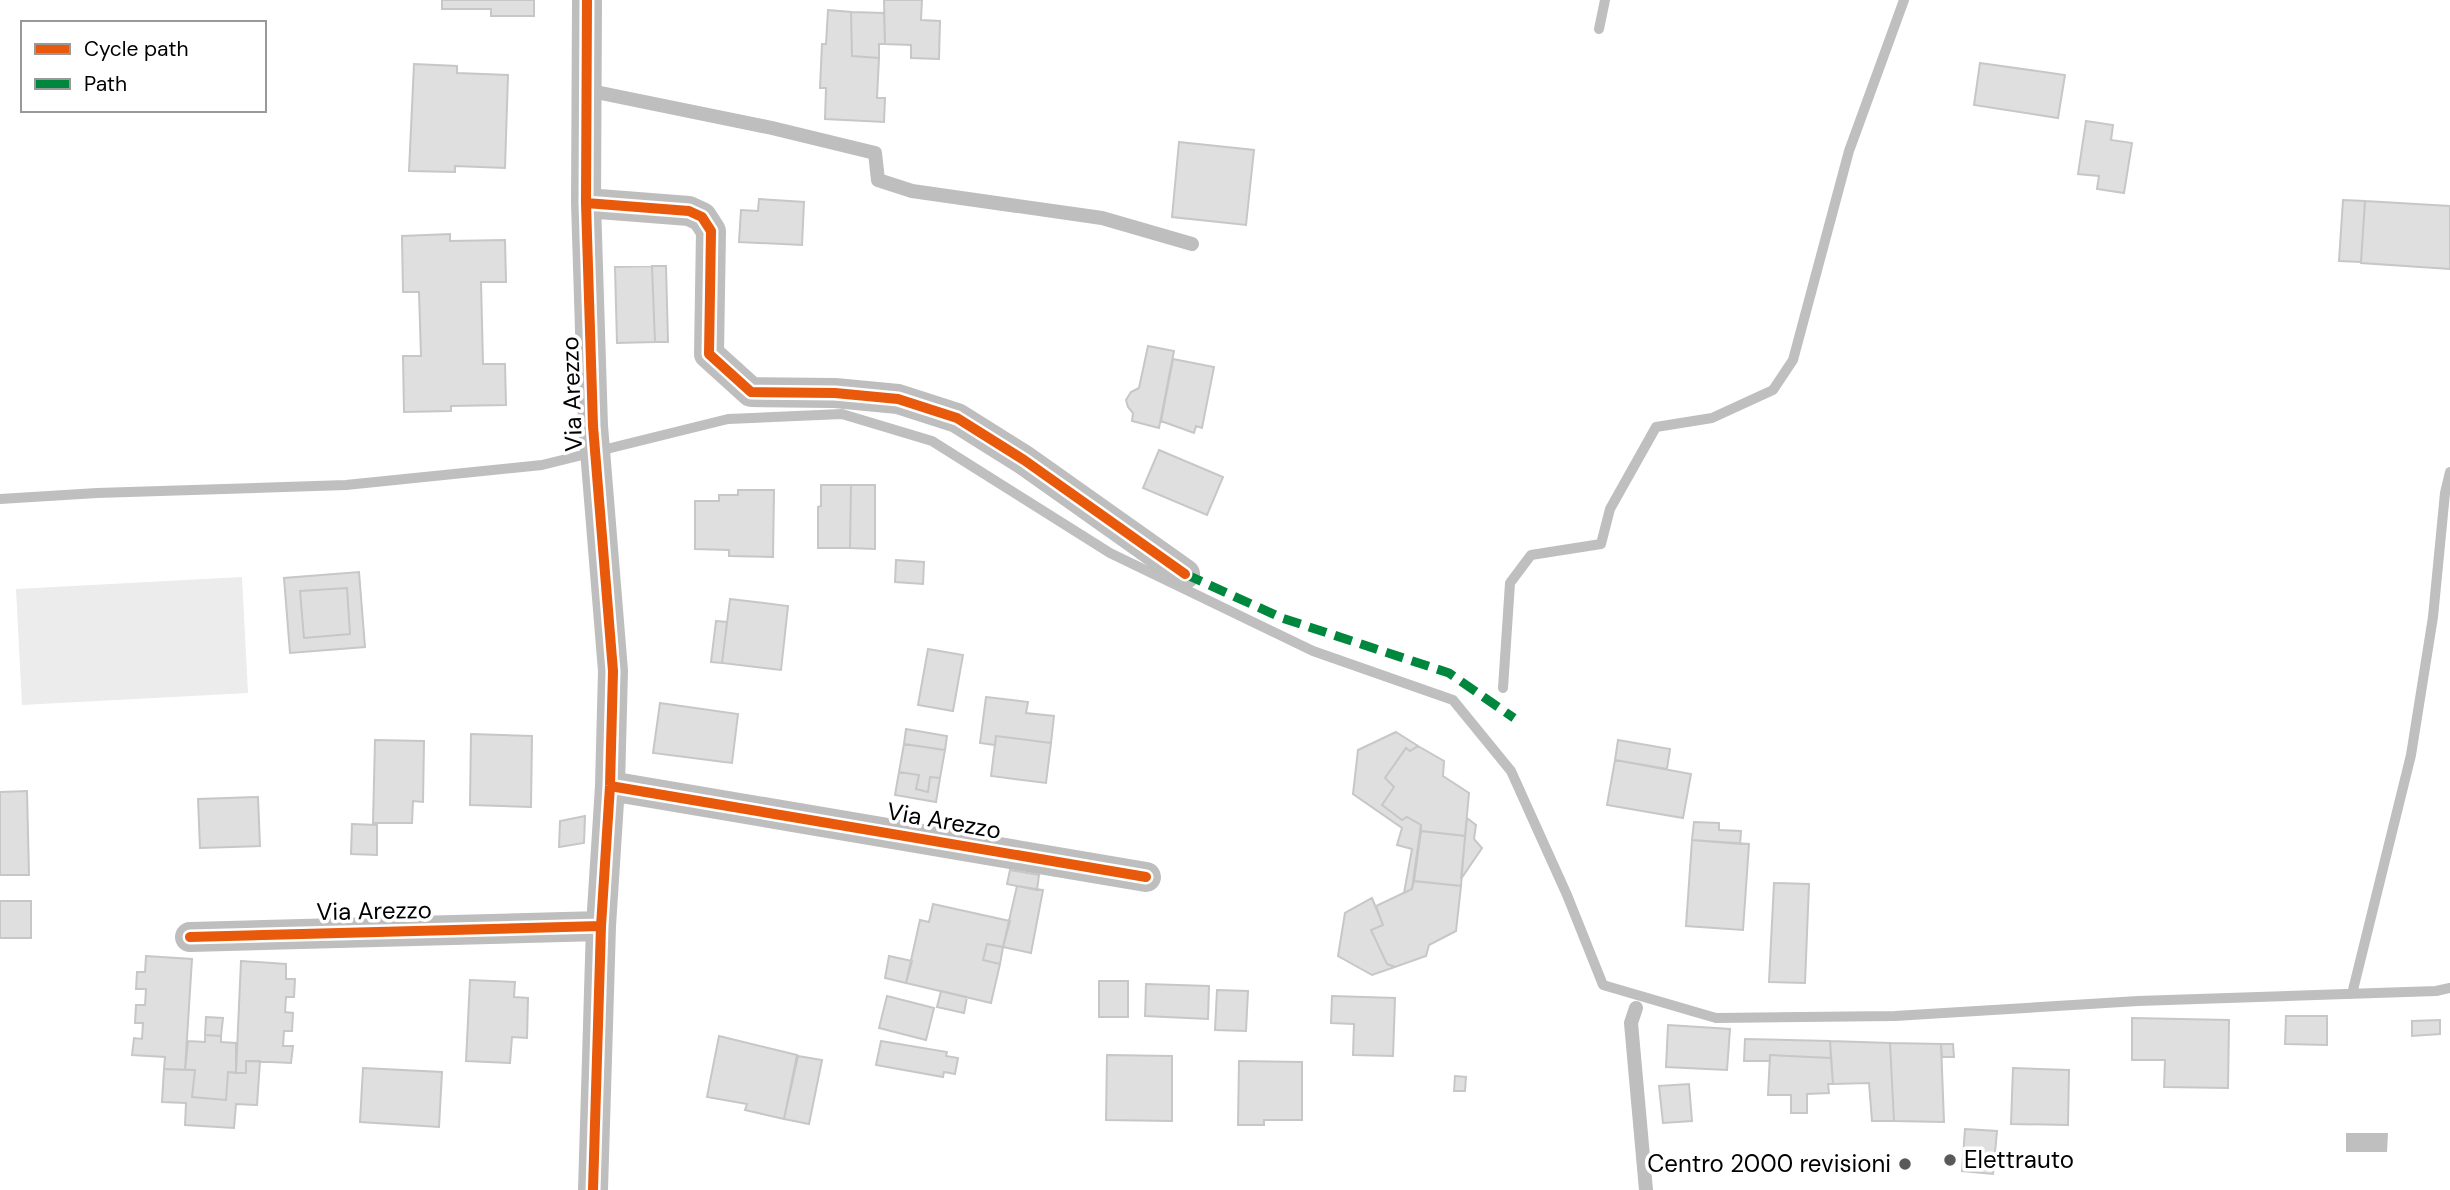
<svg xmlns="http://www.w3.org/2000/svg" width="2450" height="1190" font-family="'DM Sans',sans-serif">
  <style>
    .green { fill: #ececec }
    .water { fill: #bfbfbf }
    .lines { fill: none; stroke-linecap: round; stroke-linejoin: round }
    .stream { stroke: #bfbfbf; stroke-width: 10 }
    .building { fill: #dfdfdf; stroke: #c7c7c7; stroke-width: 2; fill-rule: evenodd }
    .service { stroke: #bebebe; stroke-width: 14 }
    .minor { stroke: #bebebe; stroke-width: 30 }
    .quiet { stroke: #00873e; stroke-width: 9; stroke-dasharray: 18 9; stroke-linecap: butt }
    .cycleway-casing { stroke: #fff; stroke-width: 15 }
    .cycleway { stroke: #e8590c; stroke-width: 10 }
    .poi-dot { fill: #595959; stroke: #fff; stroke-width: 2.5 }
    .labels { text-anchor: middle; stroke-width: 7; stroke-linejoin: round; paint-order: stroke }
    .street-label { font-size: 24px; fill: #000; stroke: #fff }
    .poi-label { font-size: 24px; fill: #000; stroke: #fff; text-anchor: start }
  </style>
  <rect width="100%" height="100%" fill="#fff"/>
  <path class="green" d="M242,577L248,693L22,705L16,589Z"/>
  <path class="water" d="M2346,1133H2388L2387,1152H2346Z"/>
  <g class="lines">
    <path class="stream" d="M1599,29L1605,0
      M0,499L97,493L346,485L542,465L728,419L842,414L932,441L1110,553L1313,651L1453,700L1511,771L1567,895L1603,985L1716,1018L1895,1016L2138,1001L2436,991L2450,988
      M1503,688L1510,583L1531,555L1601,544L1610,509L1656,427L1712,418L1773,390L1793,360L1849,151L1904,0
      M2352,994L2411,755L2433,617L2445,493L2450,472"/>
  </g>
  <path class="building" d="M442,0H534V16H491V9H442Z
    M884,0H922L921,20L940,21L939,59L911,58V45L885,44Z
    M828,10L851,12L852,56L879,58L877,98H885L884,122L825,119L826,88H820L822,44H826Z
    M851,12L884,13L885,44H879V58L852,56Z
    M1980,63L2065,75L2058,118L1974,105Z
    M414,64L457,66V73L508,75L505,168L455,166V172L409,171Z
    M2086,121L2113,125L2111,140L2132,143L2124,193L2097,189L2099,176L2078,174Z
    M1179,142L1254,150L1246,225L1172,217Z
    M759,199L804,202L802,245L739,242L741,210L758,211Z
    M2343,200L2365,201L2361,262L2339,261Z
    M2365,201L2450,206V269L2361,263Z
    M450,234V241L505,240L506,282H481L483,364H505L506,405L451,406V411L404,412L403,356H421L419,292H403L402,236Z
    M652,266L655,342L617,343L615,267Z
    M652,266H666L668,342H655Z
    M1148,346L1174,351L1159,428L1132,421L1133,413L1128,407L1126,400L1131,392L1139,388Z
    M1173,359L1214,367L1202,428L1196,426L1194,433L1161,421Z
    M1159,450L1223,477L1207,515L1143,488Z
    M821,485H851L850,548H818V507L821,506Z
    M851,485H875V549L850,548Z
    M738,490H774L773,557L729,556V550L695,549V501H719V495H738Z
    M896,560L924,562L923,584L895,582Z
    M359,572L365,647L290,653L284,578ZM347,588L350,634L304,638L300,591Z
    M347,588L350,634L304,638L300,591Z
    M730,599L788,606L781,670L722,663Z
    M716,621L727,622L722,663L711,662Z
    M928,649L963,655L953,711L918,705Z
    M986,697L1028,702L1026,713L1054,716L1051,743L996,736L995,745L980,743Z
    M660,703L738,714L732,763L653,753Z
    M906,729L947,736L945,750L904,744Z
    M1396,732L1418,746L1410,751L1406,748L1385,778L1394,787L1382,805L1402,820L1407,817L1421,825L1412,889L1404,893L1412,849L1397,845L1402,828L1353,794L1358,750Z
    M471,734L532,736L531,807L470,805Z
    M996,736L1051,743L1046,783L991,776Z
    M375,740L424,741L423,802L413,801L412,823H373Z
    M1618,740L1670,749L1667,769L1615,760Z
    M904,744L945,750L940,778L930,777L928,792L916,789L919,775L899,772Z
    M1418,746L1444,761L1443,776L1469,793L1465,836L1421,831V825L1407,817L1402,820L1382,805L1394,787L1385,778L1406,748L1410,751Z
    M1615,760L1691,774L1683,818L1607,805Z
    M899,772L919,775L916,789L928,792L930,777L940,778L936,802L895,795Z
    M27,791L29,875H0V792Z
    M258,797L260,846L200,848L198,799Z
    M585,816L584,843L559,847L560,821Z
    M1467,818L1476,825L1474,839L1482,848L1461,879Z
    M1694,822L1719,823V830L1741,831L1740,844L1692,840Z
    M352,824L377,825V855L351,854Z
    M1421,831L1465,836L1461,886L1414,881Z
    M1692,840L1749,844L1743,930L1686,926Z
    M1010,870L1039,875L1037,890L1007,884Z
    M1414,881L1461,886L1456,931L1429,945L1426,956L1395,967L1387,964L1371,930L1383,925L1376,906L1412,889Z
    M1774,883L1809,884L1805,983L1769,982Z
    M1017,886L1043,890L1031,953L1003,947Z
    M1372,898L1383,925L1371,930L1387,964L1395,967L1372,975L1338,956L1345,913Z
    M0,901H31V938H0Z
    M933,904L1010,921L1003,947L987,944L983,960L1000,964L991,1003L906,983L920,920L929,922Z
    M987,944L1003,947L1000,964L983,960Z
    M146,956L192,959L185,1070L164,1069L165,1057L132,1055L134,1038L142,1039L143,1023H135L136,1005H145L146,989H136L137,972H145Z
    M889,956L912,961L906,983L885,978Z
    M241,961L286,964V979H295L294,997H286L285,1012L293,1013L292,1031H284L283,1046H293L291,1063L246,1061V1073H236Z
    M470,980L515,982L514,997L528,998L527,1038L512,1037L510,1063L466,1061Z
    M1099,981H1128V1017H1099Z
    M1146,984L1209,986L1208,1019L1145,1016Z
    M1217,990L1248,991L1246,1031L1215,1030Z
    M941,991L967,997L964,1013L937,1007Z
    M887,996L934,1008L926,1040L879,1028Z
    M1332,996L1395,998L1393,1056L1353,1055L1354,1024L1331,1023Z
    M2286,1016H2327V1045L2285,1044Z
    M206,1017L223,1018L221,1036L205,1035Z
    M2132,1018L2229,1020L2228,1088L2164,1087L2165,1060H2132Z
    M2440,1020V1034L2412,1036V1021Z
    M1668,1025L1730,1029L1727,1070L1666,1067Z
    M205,1035L221,1036V1042L236,1043V1073L228,1072L226,1100L192,1097L195,1070H185L188,1041L205,1042Z
    M719,1036L797,1055L784,1119L745,1110L747,1104L707,1097Z
    M1745,1039L1830,1041L1831,1058L1770,1055V1061H1744Z
    M881,1041L947,1052L946,1056L958,1058L955,1074L944,1072L943,1077L876,1065Z
    M1830,1041L1890,1043L1894,1121H1872L1869,1083L1833,1084Z
    M1890,1043L1941,1044L1944,1122L1894,1121Z
    M1941,1044H1953L1954,1057H1942Z
    M1107,1055L1172,1056V1121L1106,1120Z
    M1770,1055L1831,1058L1833,1084H1828L1829,1093L1807,1094V1113H1791V1095H1768Z
    M798,1056L822,1060L809,1124L784,1119Z
    M246,1061H260L257,1105L236,1104L234,1128L185,1125L186,1103L162,1102L164,1069L195,1070L192,1097L226,1100L228,1072L246,1073Z
    M1239,1061L1302,1062V1120H1264V1125H1238Z
    M363,1068L442,1072L439,1127L360,1122Z
    M2013,1068L2069,1070L2068,1125L2011,1124Z
    M1455,1076L1466,1077L1465,1091H1454Z
    M1689,1084L1692,1121L1663,1123L1659,1086Z
    M1965,1129L1997,1131L1993,1174L1962,1171Z"/>
  <g class="lines">
    <path class="service" d="M586,90L772,128L875,153L878,180L912,191L1102,218L1192,244
      M1636,1008L1631,1023L1646,1190"/>
    <path class="minor" d="M587,0L586,203L593,426L613,671L610,786L601,926L593,1190
      M586,203L689,211L702,217L711,231L709,354L751,392L835,393L898,399L957,418L1024,460L1185,574
      M610,786L1146,877
      M190,937L601,926"/>
    <path class="quiet" d="M1185,574L1282,618L1449,673L1514,718"/>
    <g class="cycleway-casing">
      <path id="cycleway" d="M587,0L586,203L593,426L613,671L610,786L601,926L593,1190
        M586,203L689,211L702,217L711,231L709,354L751,392L835,393L898,399L957,418L1024,460L1185,574
        M610,786L1146,877
        M190,937L601,926"/>
    </g>
    <use href="#cycleway" class="cycleway"/>
  </g>
  <g class="poi-dot">
    <circle cx="1950" cy="1160" r="7"/>
    <circle cx="1905" cy="1164" r="7"/>
  </g>
  <g class="labels">
    <g class="street-label">
      <text transform="translate(572 394) rotate(-92)" y="8">Via Arezzo</text>
      <text transform="translate(944 821) rotate(10)" y="8">Via Arezzo</text>
      <text transform="translate(374 911) rotate(-1)" y="8">Via Arezzo</text>
    </g>
    <g class="poi-label">
      <text x="1964" y="1168">Elettrauto</text>
      <text x="1891" y="1172" text-anchor="end">Centro 2000 revisioni</text>
    </g>
  </g>
  <rect x="21" y="21" width="245" height="91" fill="#ffffff" stroke="#999999" stroke-width="2"/>
  <rect x="35" y="44" width="35" height="10" fill="#e8590c" stroke="#999999" stroke-width="2"/>
  <text x="84" y="56" font-size="21" fill="#000000">Cycle path</text>
  <rect x="35" y="79" width="35" height="10" fill="#00873e" stroke="#999999" stroke-width="2"/>
  <text x="84" y="91" font-size="21" fill="#000000">Path</text>
</svg>
